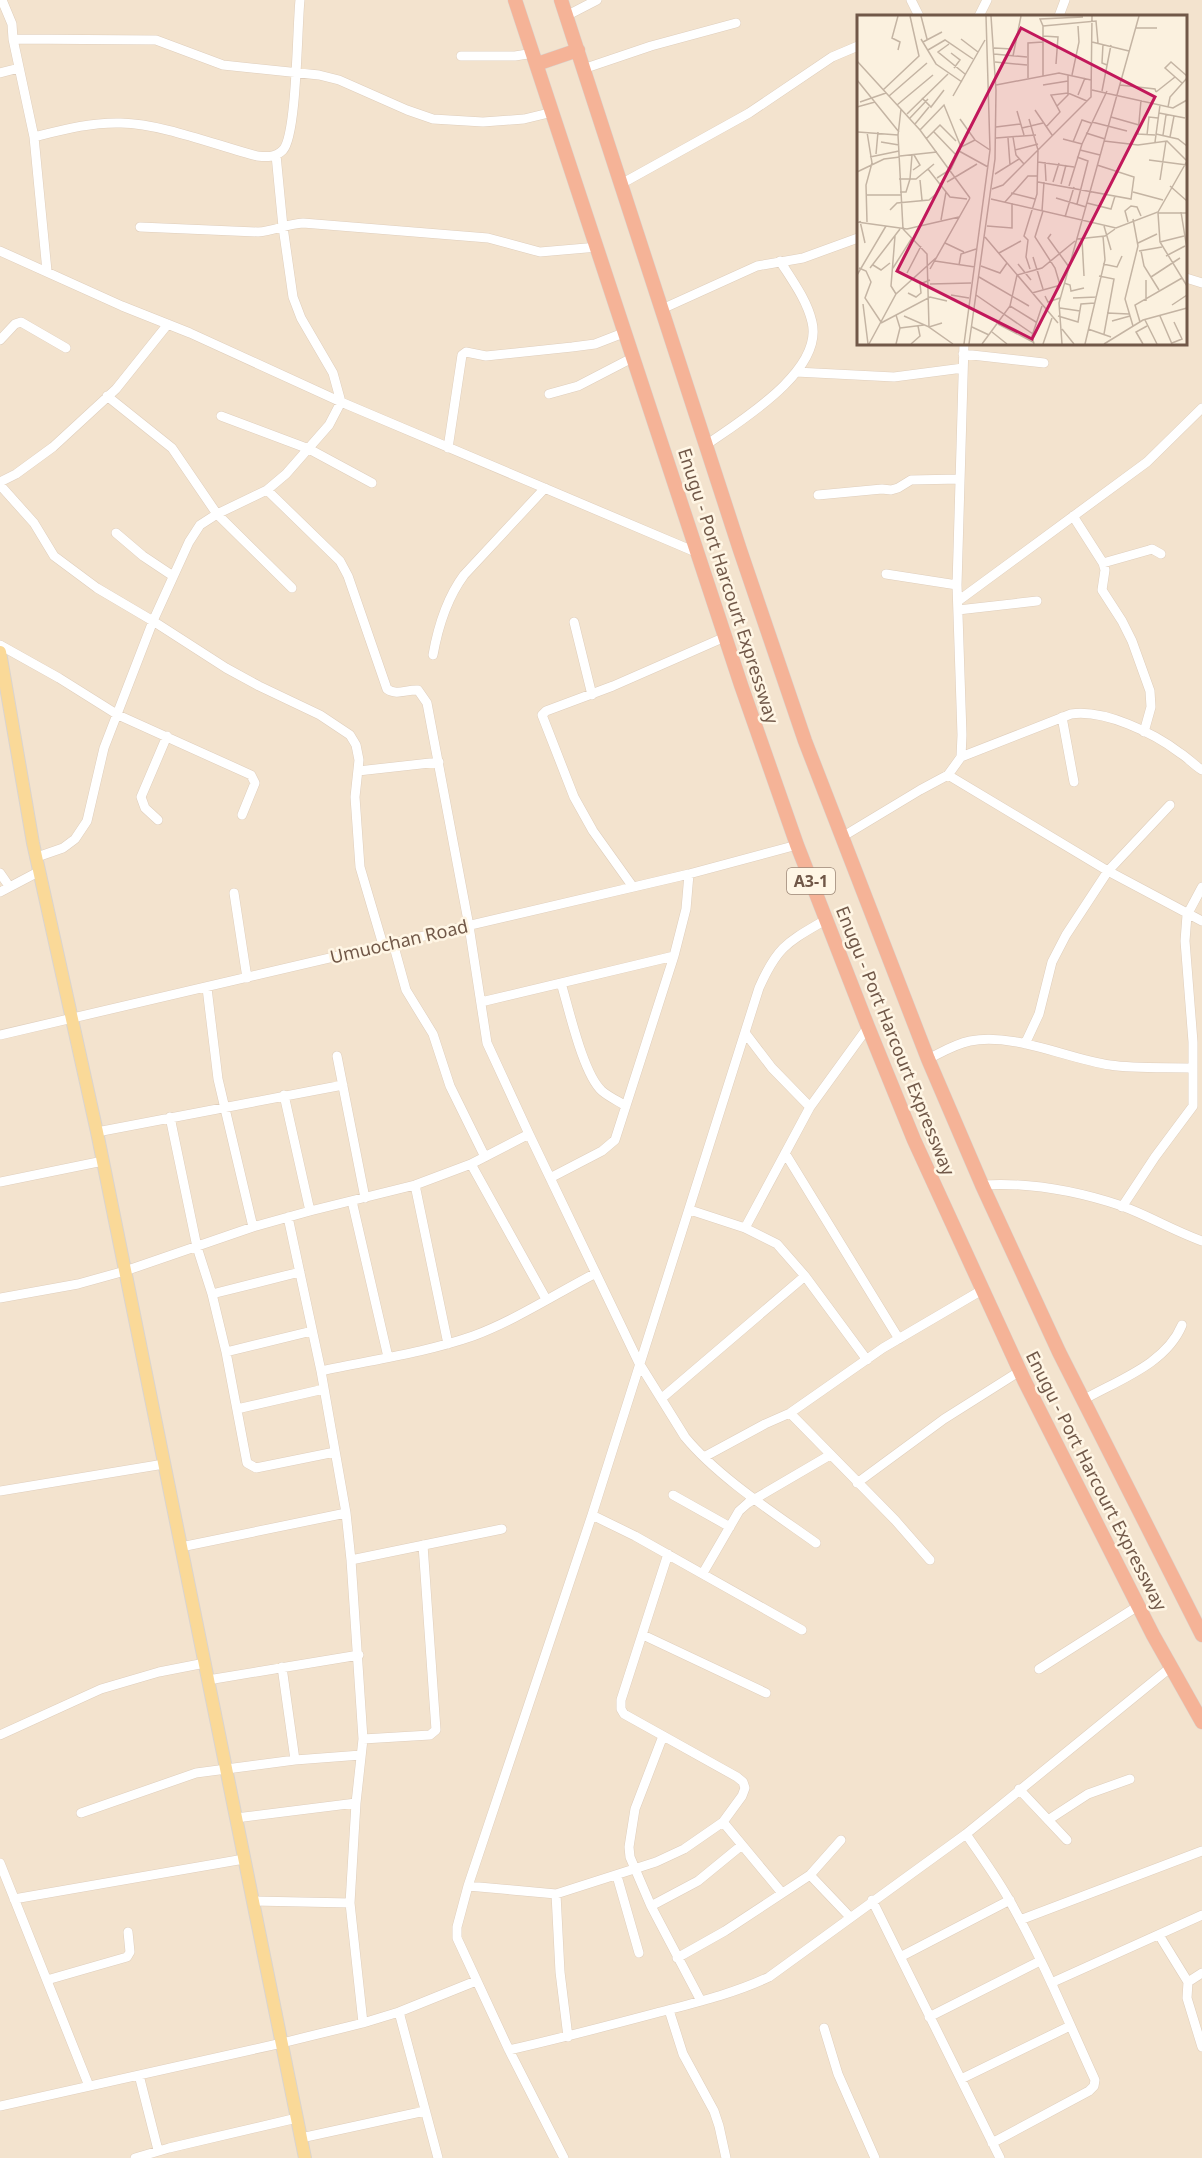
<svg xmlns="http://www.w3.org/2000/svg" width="1202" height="2158" font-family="'Noto Sans',sans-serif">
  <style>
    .residential { fill: #f3e3ce; fill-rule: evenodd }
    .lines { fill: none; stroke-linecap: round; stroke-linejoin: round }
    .minor-casing { stroke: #dfcebc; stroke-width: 10 }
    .major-casing { stroke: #dad4cf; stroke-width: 14 }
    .highway-casing { stroke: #dad4cf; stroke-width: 15 }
    .minor { stroke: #fff; stroke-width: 9 }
    .major { stroke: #fad998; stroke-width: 12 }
    .highway { stroke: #f5b397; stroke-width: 14 }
    .labels { text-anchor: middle; stroke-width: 5; stroke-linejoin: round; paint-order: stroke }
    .shield { fill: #fff6e5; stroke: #9c8777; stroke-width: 1.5 }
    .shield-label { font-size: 16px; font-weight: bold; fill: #715848 }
    .street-label { font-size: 18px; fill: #715848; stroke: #fff6e5 }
    .inset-road { fill: none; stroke: #c4b4a3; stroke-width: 1.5 }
    .view { fill: #c2185b; fill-opacity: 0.15; stroke: #c2185b; stroke-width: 3 }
    .inset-edge { fill: none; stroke: #715848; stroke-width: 3 }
  </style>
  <rect width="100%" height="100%" fill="#fbf1df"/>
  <path class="residential" d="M0,0H1202V2158H0ZM858,16H1186V344H858Z"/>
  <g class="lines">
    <g class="minor-casing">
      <path id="minor" d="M2,0L12,24L13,39L34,137L47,271
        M911,0L919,16
        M566,16L597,0
        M979,16L987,0
        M1059,16L1065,0
        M13,39L156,40L223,65L319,75L339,80L407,110L433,119L483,122L524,119L553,112
        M461,56H515L534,53
        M583,69L651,46L736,23
        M0,73L19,68
        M34,137C62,130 91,122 121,123C163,124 215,145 257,156C266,157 275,158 283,150C297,135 297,27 300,0
        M621,184L749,113L832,57L858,46
        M140,227L258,232C274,231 287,224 303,223L488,238L540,252L598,247
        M0,251L122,306L190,333L341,402L698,553
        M1186,278L1202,283
        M662,309L757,266L803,258L858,238
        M0,340L15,324L21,322L66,348
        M963,354L1044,363
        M796,372L894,377L963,368
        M549,394L578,386L634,357
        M107,396L172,448L217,514L292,588
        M221,416L309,449L372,483
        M706,445C740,421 824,371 812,322C807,300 792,280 780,261
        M448,448L462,355L466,352L486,356L572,347L595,344L626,332
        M0,482L16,474L53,447L116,389L168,324
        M0,485L34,523L54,556L97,588L153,621L226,668L259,686L320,715L350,735L356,745L359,760L355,797L360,867L383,945
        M267,490L340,561L348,576L387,689C397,696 407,689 418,690L427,703L469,926L487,1043L529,1134L639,1363L685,1437C718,1477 774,1513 816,1543
        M818,495L882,489L891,490L898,488L911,480L960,479
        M1073,516L1103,563L1105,570L1102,590L1122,621L1132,641L1150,691L1151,707L1144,732
        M116,533L143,556L173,576
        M1103,563L1149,550L1152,549L1161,554
        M886,574L957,585
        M958,601L1147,462L1202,408
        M958,610L1037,601
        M574,622L592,695
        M0,645L59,678L118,715L251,775L255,783L242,815
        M433,655C438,627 447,598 464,575L545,488
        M1062,717L1074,782
        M961,757L1071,714C1104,709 1154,733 1180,753C1188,758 1194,765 1202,770
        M358,771L439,762
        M948,775L1108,871L1202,921
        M158,820L145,808L141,797L167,736
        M842,837L920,790L948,775L961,757L962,735L957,585L964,344
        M37,857L63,848L75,839L87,821L104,748L153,621L189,542L200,525L217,514L267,490L286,474L329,425L341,402L333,373L301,318L293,297L283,227L276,155
        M0,873L9,886
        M633,887L593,831L574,797L542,715L546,711L613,686L725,637
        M0,892L40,871
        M234,893L247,978
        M393,943L406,990L433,1034L450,1086L485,1157
        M561,983C569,1009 583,1074 602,1091C609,1097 618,1101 626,1106
        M207,988L218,1079L253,1227
        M481,1002L674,956
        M746,1034L772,1068L810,1107
        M0,1035L689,874L797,845
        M1025,1044L1039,1014L1052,962L1066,935L1108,871L1170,805
        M337,1056L365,1198
        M928,1059C942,1052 955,1044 970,1041C1013,1032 1068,1059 1110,1065C1137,1069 1166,1067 1193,1068
        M284,1095L310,1211
        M170,1117L197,1247L212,1294L226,1352L247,1463L256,1468L335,1452
        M97,1132L343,1085
        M785,1153L899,1339
        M471,1164L546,1299
        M550,1178L602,1151L615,1140L674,956L686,909L689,874
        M0,1182L103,1161
        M415,1185L448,1344
        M982,1185C1029,1182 1077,1191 1122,1206C1149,1216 1174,1231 1202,1241
        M352,1201L388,1357
        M1122,1207L1155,1157L1193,1106V1042L1185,941L1187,915L1202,887
        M690,1210L745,1228L777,1244L805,1276L867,1360
        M288,1217L321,1371L346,1513L351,1560L363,1739L356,1803L350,1903L363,2023
        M745,1228L810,1107L868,1027
        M212,1294L300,1272
        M0,1298L78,1284L125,1271L253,1227L310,1211L415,1185L471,1164L529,1134
        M226,1352L312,1331
        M321,1371C371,1360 424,1353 473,1336C514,1321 557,1293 596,1273
        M662,1398L805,1276
        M1083,1400C1118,1380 1166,1364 1182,1325
        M237,1409L324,1389
        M790,1413L895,1520L930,1560
        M704,1457L765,1424L790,1413L883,1348L982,1290
        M857,1483L944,1419L1020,1371
        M0,1491L164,1464
        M673,1495L730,1527
        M592,1515L635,1536L802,1630
        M181,1547L346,1513
        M351,1560L502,1529
        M703,1573L739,1511L748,1503L830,1455
        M643,1635L766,1693
        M282,1667L295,1760
        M1039,1669L1138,1606
        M208,1680L359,1655
        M0,1735L101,1689L159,1672L205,1663
        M663,1736L635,1809L629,1847L630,1857L651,1906L701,2001
        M363,1739L430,1735L436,1730L423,1545
        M1019,1789L1067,1840
        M81,1813L196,1773L295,1760L361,1755
        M236,1818L356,1803
        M1048,1820L1088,1794L1130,1779
        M723,1822L782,1893
        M966,1834C981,1856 998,1879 1011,1903C1043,1960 1068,2021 1095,2080L1094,2086L1089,2091L992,2143
        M0,1863L89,2086
        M810,1875L850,1917
        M617,1876L639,1953
        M468,1886L556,1894L656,1862L684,1849L723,1822L742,1796L745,1788L743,1782L737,1777L624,1714L621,1709V1700L668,1554
        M556,1894L560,1972L568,2037
        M14,1899L244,1859
        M872,1900L1000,2158
        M253,1901L350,1903
        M651,1906L698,1881L742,1845
        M1020,1920L1202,1851
        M1159,1935L1188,1982L1187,1998L1202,2047
        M902,1956L1010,1900
        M677,1958L725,1931L810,1875L841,1840
        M47,1980L127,1957L130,1952L128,1932
        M1188,1982L1202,1973
        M1051,1983L1202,1915
        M669,2010L683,2054L714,2111L719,2126L726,2158
        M399,2012L438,2158
        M929,2017L1040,1961
        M824,2028L838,2074L875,2158
        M509,2050C558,2039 607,2026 656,2013C694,2003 733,1994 769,1977L966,1834L1171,1667
        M139,2075L158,2150
        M961,2079L1070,2026
        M0,2106L282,2043L363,2023L399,2012L476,1981
        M301,2138L425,2111
        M135,2158L169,2148L297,2118
        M564,2158L509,2050L457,1938V1927L468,1886L592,1515L759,988C778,945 788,942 827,919"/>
    </g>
    <g class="major-casing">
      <path id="major" d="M0,652L33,843L97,1132L305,2158"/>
    </g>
    <g class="highway-casing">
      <path id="highway" d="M515,0L741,685L797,845L868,1027L914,1140L1024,1380L1153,1635L1202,1722
        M561,0L740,550L805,741L928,1059L982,1185L1059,1352L1202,1635
        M537,64L578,50"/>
    </g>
    <use href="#minor" class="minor"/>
    <use href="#major" class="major"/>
    <use href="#highway" class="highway"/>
  </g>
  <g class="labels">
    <rect class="shield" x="787" y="868" width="48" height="26" rx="4.5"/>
    <g class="shield-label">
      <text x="811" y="887">A3-1</text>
    </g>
    <g class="street-label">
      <text transform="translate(728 586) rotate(72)" y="6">Enugu - Port Harcourt Expressway</text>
      <text transform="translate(399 942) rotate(-13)" y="6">Umuochan Road</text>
      <text transform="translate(895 1041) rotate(68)" y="6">Enugu - Port Harcourt Expressway</text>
      <text transform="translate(1096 1481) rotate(63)" y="6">Enugu - Port Harcourt Expressway</text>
    </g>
  </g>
  <g transform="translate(857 15)">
    <rect width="330" height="330" fill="#fbf1df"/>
    <path class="inset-road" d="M41,1L35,23L43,27L41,35M64,1L70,24M186,11L239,6L241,28M279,13H300M186,21L201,22L199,49M64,24L79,49L105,67M104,24L121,37M66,27L85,17M235,27L272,36M92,29L81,37L108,59M246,29L245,48L250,50M137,33L155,34M71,35L88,25L116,44M94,38L103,45L97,53M137,39L170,42M156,41L164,1M0,46L63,115L113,183M138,47L170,50M215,60L222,27L221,11M186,61V11L183,4L226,2M171,63V28L186,27M0,65L42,117M325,68L308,53L314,47L330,61M139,70L202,58L234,65M186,70L211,66M263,70L298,74L299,77M26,75L62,41L53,1M235,75L316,93L330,85M245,76L254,30M299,77L318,62M221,80L228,63M32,81L70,48M96,81L128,25M65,83L74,92L87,75M284,85L281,119L298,120M3,87L29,78M40,90L76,60M200,91L211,80V60M0,92L18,87M311,92L313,82L330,63M44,94L41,120L46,214L70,239L72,312L96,329M178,95L195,120M160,96L167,120M302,98L328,103M50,99L91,59M254,102L282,110M53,103L71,84M103,104L118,125L133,135M172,104L181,135L180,179L167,221L171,225L169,242L173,254M235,107L270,116M58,109L72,92M139,112L164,109M189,112L203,97L194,80L211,78L230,86M165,113L186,108M63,115L87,90L104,132M1,117L41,120M10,117L15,148L9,170L10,207M77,117L100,141M229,118L248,124M299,119L321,124L330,131M290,120L292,102L301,103M306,120L309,100M156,122L159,140L167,149M313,122L317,101M139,123L179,120M151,123L153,150M69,124L83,110L99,126M206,124L225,129M247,126L281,130L310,126L330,146M24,127L42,130M216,127L225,105L234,108M298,127L303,90M158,135L181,129M223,135L243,140M102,136L131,152M19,139L21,117M43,141L80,137M13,142L42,136M292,145L330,150M181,147L217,152M188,147L189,166M71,154L93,182L110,184M56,155L63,150L57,140M0,157L27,144L43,142M138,159L162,144M80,163L94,154L104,132L118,125M42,164H59L77,149M53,164L55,140M63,165L65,185M303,165L309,126M90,167L120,149M181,167L274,184L277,162L240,150M196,167L202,148M204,169L209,150M212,171L225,129L250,76M313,171L330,186M135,174L146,170L234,82L235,1M43,177H49L53,164M276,177L306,185M154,178L178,184M10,180H44M199,183L229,192M134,184L259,213L301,197L330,146M148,187L171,161H181M230,188L254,194L258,181M220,189L231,146L220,142M33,195L40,188L72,185L79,179M185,196L187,167M186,196L178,222L198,253L203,270M324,197L330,234M301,198L303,227L330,271M301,198H330M208,202L217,172M276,204L281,231L268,284L276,311M84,205L89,177M3,206L8,228M0,207L50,214L102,202M271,207L268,196L274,191L280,192L284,201M130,211L155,213V188M247,211L254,235M194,219L191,223L212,252M38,221L34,271L39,279M128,222L201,308M220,224L248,221L258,214M225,224L227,261M303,227L327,221M88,228L107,237M281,228L300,219M282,236L305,232M284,236L287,251L302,275M142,238L164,226M309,241L328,231M176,242L186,274M78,246L118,252M161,249L174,265M246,249L260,252L265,241M16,250L24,255L33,248M102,250L104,239L119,234M124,251L143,258L150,248M2,253L9,256L14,267L8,283L24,307M13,253L43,214M36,253L55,223M73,254L113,183M50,258L64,231M0,260L29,211M242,261L257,264L247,319M122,262L172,291M294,262L323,243M289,265V286M207,268L213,270L214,276L227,273M73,269L114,268M51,278L59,282L64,278L63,269L73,265M175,278L204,270M94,280L112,283M119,280L176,319M188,281L191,287L203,283M216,283L240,282M6,289L11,329M315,290L330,280M153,291L179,307M203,293L223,296M250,298L272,299M39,300L43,313L39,329M47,301L72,312L85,308M201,301L221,307L224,289L238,288M303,301L315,329M288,305L300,329M255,306L273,301M283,307L278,290L325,263M24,308L73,282L90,286M141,309L176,327M115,312L132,320M43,313L67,310M205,314L217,329M231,314L254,322M135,317L150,329M315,328L325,324L317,307M12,329L39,279L80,242M54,329L63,321L61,311M107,329L133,135L129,1M112,329L138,144L139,75L134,1M125,329L153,291L160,260L185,253L218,226M177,329L175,321L185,291M186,329L195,303M205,329L202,288L282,1M228,329L248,245L246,221M247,329L286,305L330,293M286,329L279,317L290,311"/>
    <path class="view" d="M164,13L298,82L175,324L40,256Z"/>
    <rect width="330" height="330" class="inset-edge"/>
  </g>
</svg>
